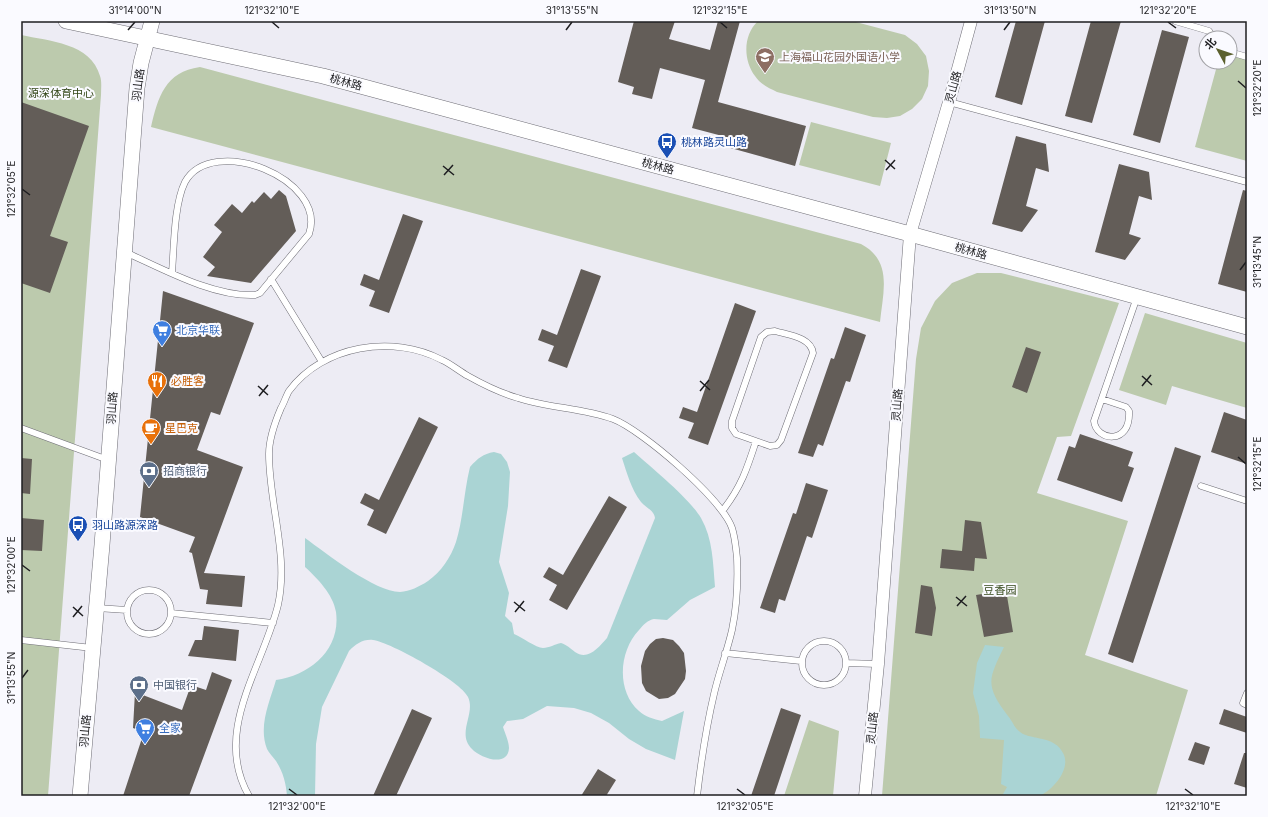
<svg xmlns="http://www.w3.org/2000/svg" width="1268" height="817" font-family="Inter,'Noto Sans SC',sans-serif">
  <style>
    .green { fill: #bccaad }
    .water { fill: #aad4d4 }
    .building { fill: #635d58 }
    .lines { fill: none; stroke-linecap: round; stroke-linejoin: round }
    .service-casing { stroke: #6e6d75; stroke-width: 7 }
    .minor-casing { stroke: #6e6d75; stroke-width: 13 }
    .tertiary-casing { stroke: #6e6d75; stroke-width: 16 }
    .service { stroke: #fff; stroke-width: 6 }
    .minor { stroke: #fff; stroke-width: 12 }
    .tertiary { stroke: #fff; stroke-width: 15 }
    .ticks { fill: none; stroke: #1e1e21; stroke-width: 1.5 }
    .labels { text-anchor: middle; stroke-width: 4; stroke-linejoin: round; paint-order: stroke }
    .education-label { font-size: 11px; fill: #785e54; stroke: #fafaff; text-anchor: start }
    .street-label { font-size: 11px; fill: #1e1e21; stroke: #fafaff }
    .park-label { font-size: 11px; fill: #334719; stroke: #fafaff }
    .transit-label { font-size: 11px; fill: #164399; stroke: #fafaff; text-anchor: start }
    .shop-label { font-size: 11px; fill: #366cbe; stroke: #fafaff; text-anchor: start }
    .food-label { font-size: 11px; fill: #c56008; stroke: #fafaff; text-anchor: start }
    .service-label { font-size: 11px; fill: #4e5e75; stroke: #fafaff; text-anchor: start }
    .neatline { fill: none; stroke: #1e1e21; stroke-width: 1.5 }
    .ticks-label { font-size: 10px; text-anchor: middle; fill: #1e1e21 }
  </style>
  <rect width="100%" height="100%" fill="#edecf4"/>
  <path class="green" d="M758,21H852L905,35L917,44L926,56L929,71L928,86L922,99L912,109L900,116L887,118L873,117L777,92C769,88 760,84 755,76C743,60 743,35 758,21Z
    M21,35C49,41 91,43 100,76C102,81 101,89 101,95L48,796H21Z
    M1230,52L1247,57V161L1195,147L1218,62H1230Z
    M200,67L861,244C893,261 883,292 880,322L151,127C158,97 165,72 200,67Z
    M811,122L891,143L880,186L799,165Z
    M977,273H1001L1119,303L1071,436L1057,437L1037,493L1128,521L1085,655L1188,690L1156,796H882L916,359L921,328L935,301L952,283Z
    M1145,313L1247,343V408L1172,386L1166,405L1119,390Z
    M809,720L839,731L833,796H784Z"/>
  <path class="water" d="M494,452L501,454L507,462L510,472L508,506L499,562L509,593L505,616L512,623L514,634C522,637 536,648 543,648C549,648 555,644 561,643C567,645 570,648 575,652C588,661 599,647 607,638L655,518C654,510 646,508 641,502C631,489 627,473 622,458L634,452C652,468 689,498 701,518C713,539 713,563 715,587L690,600L667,620C663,620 658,619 654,619C648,620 643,625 639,630C619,651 616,691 639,711C645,717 654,719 662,721L684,711L675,760L646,749L629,739L609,723L591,713L574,708L547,706L523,719L507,721L503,727C505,733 509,742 509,748C508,768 480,758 472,749C456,733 476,714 468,697C462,682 390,642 373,640C363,639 356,644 349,651L322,707L316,744L315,796H287C286,783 283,772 276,761C273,757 269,753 267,749C258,726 270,701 276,680C310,675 341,650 336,612C333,594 317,578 305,567V538C326,553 375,592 400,592C410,591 419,587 428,581C441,572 451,557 456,542C463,520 464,491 470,467C478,458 483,454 494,452Z
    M985,645L1004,647C988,680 985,685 1008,716C1014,723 1014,729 1023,734C1037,740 1055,737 1063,753C1072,769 1052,791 1039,796C1034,798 1009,796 1002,796L1007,787L1001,784L1004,740L980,738L979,716L973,693L977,663Z"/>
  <path class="building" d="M634,21H675L669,39L710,50L718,21H740L718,102L806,126L795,166L727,147L730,138L692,128L705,80L660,68L652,99L632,94L634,87L618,82Z
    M1016,21H1045L1022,105L995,97Z
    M1091,21H1121L1092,123L1065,116Z
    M1162,30L1189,37L1160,143L1133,135Z
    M21,102L89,126L50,236L68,242L50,293L21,283Z
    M1016,136L1046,144L1049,172L1036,168L1026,206L1038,210L1022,232L992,224Z
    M1119,164L1149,172L1152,200L1139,196L1129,234L1141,238L1125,260L1095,252Z
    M279,190L286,196L296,231L251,283L207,276L215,267L203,257L222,232L214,225L232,204L242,213L252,201L254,203L264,192L271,199Z
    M1243,190L1247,191V292L1218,284Z
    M403,214L423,221L389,313L369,306L375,291L360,285L364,274L379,280Z
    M581,269L601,276L567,368L548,361L554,346L538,340L542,329L557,335Z
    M163,291L254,323L220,415L211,412L197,450L243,467L204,573L245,576L242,607L206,604L208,590L200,589L192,553L189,552L195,537L140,517Z
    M735,303L756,311L708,445L688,438L694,423L679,418L683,407L697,412Z
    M845,327L866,335L850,382L846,381L823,446L818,444L813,457L798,453L831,358L834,359Z
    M1026,347L1041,352L1027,393L1012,387Z
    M1224,412L1247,420V464L1211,452Z
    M419,417L438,427L386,534L367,525L374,510L360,503L365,493L379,500Z
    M1080,434L1133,452L1128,466L1134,468L1122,502L1057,480L1069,446L1075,448Z
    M1175,447L1201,456L1133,663L1108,654Z
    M21,458L32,459L30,494L21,493Z
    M806,483L828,490L812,538L807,536L785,601L779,599L775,613L760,608L793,513L796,514Z
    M609,496L627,507L567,610L549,600L557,585L543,577L549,567L563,575Z
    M21,518L44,520L42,551L21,550Z
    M965,520L981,522L987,559L975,558L974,571L940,568L942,549L962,551Z
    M921,585L932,587L936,608L932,636L915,633Z
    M1006,590L1013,632L984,637L976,595Z
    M204,626L239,630L236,661L188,656L195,640H202Z
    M663,638L673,640L679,646L684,653L686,671L685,679L675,694L668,698L659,699L646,691L642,683L641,666L645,651L650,644L656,639Z
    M212,672L232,680L189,796H123L144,732L133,728L135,692L182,710L191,685L206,690Z
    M781,708L801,715L774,796H751Z
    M412,709L432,718L396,796H373Z
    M1224,709L1247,717V733L1219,724Z
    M1195,742L1210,747L1204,765L1188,760Z
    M1244,753H1247V788L1234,784Z
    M598,769L616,780L606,796H581Z"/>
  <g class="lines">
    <g class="service-casing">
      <path id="service" d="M1175,21L1209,31L1214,38
        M1230,52L1247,57
        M949,102L1247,182
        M125,252C163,269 213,297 255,295L260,293L309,234C328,179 212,133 185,182C174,204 174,247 172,273
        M271,279L322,362
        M775,331C788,335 811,337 813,353L781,440L777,445L770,446L736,434L732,428V421L761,337L767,332Z
        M1102,399L1126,407L1129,411C1131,446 1096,441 1094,421L1137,297
        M21,428L108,460
        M1201,486L1247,501
        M723,510C741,487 747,469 756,441
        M127 612a22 22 0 1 1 44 0a22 22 0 1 1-44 0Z
        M97,608L127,610
        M171,613L273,623
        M21,640L92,648
        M802 663a22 22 0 1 1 44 0a22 22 0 1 1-44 0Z
        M725,653L801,661
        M846,663L878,664
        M1247,693L1243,703L1247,705
        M249,796C212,732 263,667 278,605C289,556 269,504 269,454C269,439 275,422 281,408C284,403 286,396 289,391C323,345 393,334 442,360C451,364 459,371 468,376C484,385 500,393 518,398C548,408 582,408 613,419C642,430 722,499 732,528C735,537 736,548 737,558C738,582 737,606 732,630C727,652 719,672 714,694C706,728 701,762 697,796"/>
    </g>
    <g class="minor-casing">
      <path id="minor" d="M865,796L878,664L910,234L949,102L971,21"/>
    </g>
    <g class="tertiary-casing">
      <path id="tertiary" d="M66,21L323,76L910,234L1247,327
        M80,796L102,545L137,88L141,63L152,21"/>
    </g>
    <use href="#service" class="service"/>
    <use href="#minor" class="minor"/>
    <use href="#tertiary" class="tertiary"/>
  </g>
  <path class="ticks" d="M272,22L279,28M720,22L727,28M1168,22L1176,28M128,30L135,22M566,30L572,22M1004,30L1010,22M1238,81L1246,88M885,160L895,169M443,166L454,175M886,170L895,160M444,175L453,165M22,189L30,195M1240,270L1246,262M1142,376L1152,385M700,381L710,390M258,386L268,395M1142,386L1151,375M700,391L709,380M259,396L268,385M1238,457L1246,464M22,565L30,571M956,597L967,606M514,602L525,611M957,606L966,596M73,607L83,616M515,612L524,601M73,617L82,606M22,678L28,670M289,789L297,795M737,789L745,795M1185,789L1193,795"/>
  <defs>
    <g id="school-pin" transform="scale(1)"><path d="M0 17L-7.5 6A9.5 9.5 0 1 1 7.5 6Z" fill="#8d6e63" stroke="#fafaff"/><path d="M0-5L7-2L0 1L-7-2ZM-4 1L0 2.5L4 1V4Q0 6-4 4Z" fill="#fff"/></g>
    <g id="bus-pin" transform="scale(1)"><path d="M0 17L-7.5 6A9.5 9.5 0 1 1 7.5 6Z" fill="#1a4fb4" stroke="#fafaff"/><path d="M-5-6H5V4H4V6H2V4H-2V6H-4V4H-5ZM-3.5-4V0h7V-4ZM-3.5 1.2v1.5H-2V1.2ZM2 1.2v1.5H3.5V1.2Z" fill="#fff"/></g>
    <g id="supermarket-pin" transform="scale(1)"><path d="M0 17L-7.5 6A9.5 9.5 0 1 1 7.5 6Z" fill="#3f7fe0" stroke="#fafaff"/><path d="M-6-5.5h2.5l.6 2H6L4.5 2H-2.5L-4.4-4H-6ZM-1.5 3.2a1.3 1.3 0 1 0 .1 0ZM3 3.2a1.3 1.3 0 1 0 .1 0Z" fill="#fff"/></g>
    <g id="restaurant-pin" transform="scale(1)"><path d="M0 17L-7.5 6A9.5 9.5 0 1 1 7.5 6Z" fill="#e8710a" stroke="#fafaff"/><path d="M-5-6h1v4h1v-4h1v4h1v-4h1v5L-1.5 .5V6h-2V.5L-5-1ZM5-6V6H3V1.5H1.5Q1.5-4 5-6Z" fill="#fff"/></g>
    <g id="cafe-pin" transform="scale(1)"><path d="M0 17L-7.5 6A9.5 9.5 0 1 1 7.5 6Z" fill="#e8710a" stroke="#fafaff"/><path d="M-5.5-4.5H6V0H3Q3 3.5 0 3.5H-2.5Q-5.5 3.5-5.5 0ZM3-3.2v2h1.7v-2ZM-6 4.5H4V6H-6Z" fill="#fff"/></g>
    <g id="bank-pin" transform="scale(1)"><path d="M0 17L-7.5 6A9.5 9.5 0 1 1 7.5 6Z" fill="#5c6f8a" stroke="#fafaff"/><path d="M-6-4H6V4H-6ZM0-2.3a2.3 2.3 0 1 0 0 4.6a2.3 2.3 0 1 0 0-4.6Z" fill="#fff"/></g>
  </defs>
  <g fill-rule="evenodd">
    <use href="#school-pin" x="765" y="57"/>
    <use href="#bus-pin" x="667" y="142"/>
    <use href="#supermarket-pin" x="162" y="330"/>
    <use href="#restaurant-pin" x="157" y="381"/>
    <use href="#cafe-pin" x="151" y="428"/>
    <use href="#bank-pin" x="149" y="471"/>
    <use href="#bus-pin" x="78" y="525"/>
    <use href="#bank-pin" x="139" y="685"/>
    <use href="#supermarket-pin" x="145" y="728"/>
  </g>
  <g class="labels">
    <g class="education-label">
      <text x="779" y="61">上海福山花园外国语小学</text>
    </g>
    <g class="street-label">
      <text transform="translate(346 82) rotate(15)" y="4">桃林路</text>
      <text transform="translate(138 85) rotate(-83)" y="4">羽山路</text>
      <text transform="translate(953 87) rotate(-75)" y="4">灵山路</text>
      <text transform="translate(658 166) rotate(15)" y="4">桃林路</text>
      <text transform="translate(971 251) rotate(16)" y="4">桃林路</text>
      <text transform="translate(897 405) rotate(-86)" y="4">灵山路</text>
      <text transform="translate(112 408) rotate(-86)" y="4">羽山路</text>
      <text transform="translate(872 728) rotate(-84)" y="4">灵山路</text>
      <text transform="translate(85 731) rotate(-85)" y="4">羽山路</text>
    </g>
    <g class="park-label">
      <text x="61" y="97">源深体育中心</text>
      <text x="1000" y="594">豆香园</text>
    </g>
    <g class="transit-label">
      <text x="681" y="146">桃林路灵山路</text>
      <text x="92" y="529">羽山路源深路</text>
    </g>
    <g class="shop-label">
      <text x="176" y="334">北京华联</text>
      <text x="159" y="732">全家</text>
    </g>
    <g class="food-label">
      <text x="171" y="385">必胜客</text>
      <text x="165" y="432">星巴克</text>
    </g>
    <g class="service-label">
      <text x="163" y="475">招商银行</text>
      <text x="153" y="689">中国银行</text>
    </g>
  </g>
  <rect width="1268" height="817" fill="none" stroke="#fafaff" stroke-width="44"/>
  <g transform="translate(1218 50) rotate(310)"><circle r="19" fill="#fafaff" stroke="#a2a2a6"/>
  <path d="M0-3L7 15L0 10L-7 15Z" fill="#5b602e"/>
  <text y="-6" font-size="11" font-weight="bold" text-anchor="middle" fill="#1e1e21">北</text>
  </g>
  <rect x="22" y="22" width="1224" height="773" class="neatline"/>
  <g class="ticks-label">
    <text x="135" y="14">31°14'00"N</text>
    <text x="272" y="14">121°32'10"E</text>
    <text x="572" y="14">31°13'55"N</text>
    <text x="720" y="14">121°32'15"E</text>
    <text x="1010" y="14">31°13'50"N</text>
    <text x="1168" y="14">121°32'20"E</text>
    <text transform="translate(1257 88) rotate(-90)" y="4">121°32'20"E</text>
    <text transform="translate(11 189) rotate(-90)" y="4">121°32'05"E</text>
    <text transform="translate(1257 262) rotate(-90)" y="4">31°13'45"N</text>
    <text transform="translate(1257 464) rotate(-90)" y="4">121°32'15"E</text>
    <text transform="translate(11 565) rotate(-90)" y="4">121°32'00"E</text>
    <text transform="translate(11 678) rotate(-90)" y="4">31°13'55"N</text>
    <text x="297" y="810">121°32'00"E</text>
    <text x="745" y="810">121°32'05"E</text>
    <text x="1193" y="810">121°32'10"E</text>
  </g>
</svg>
